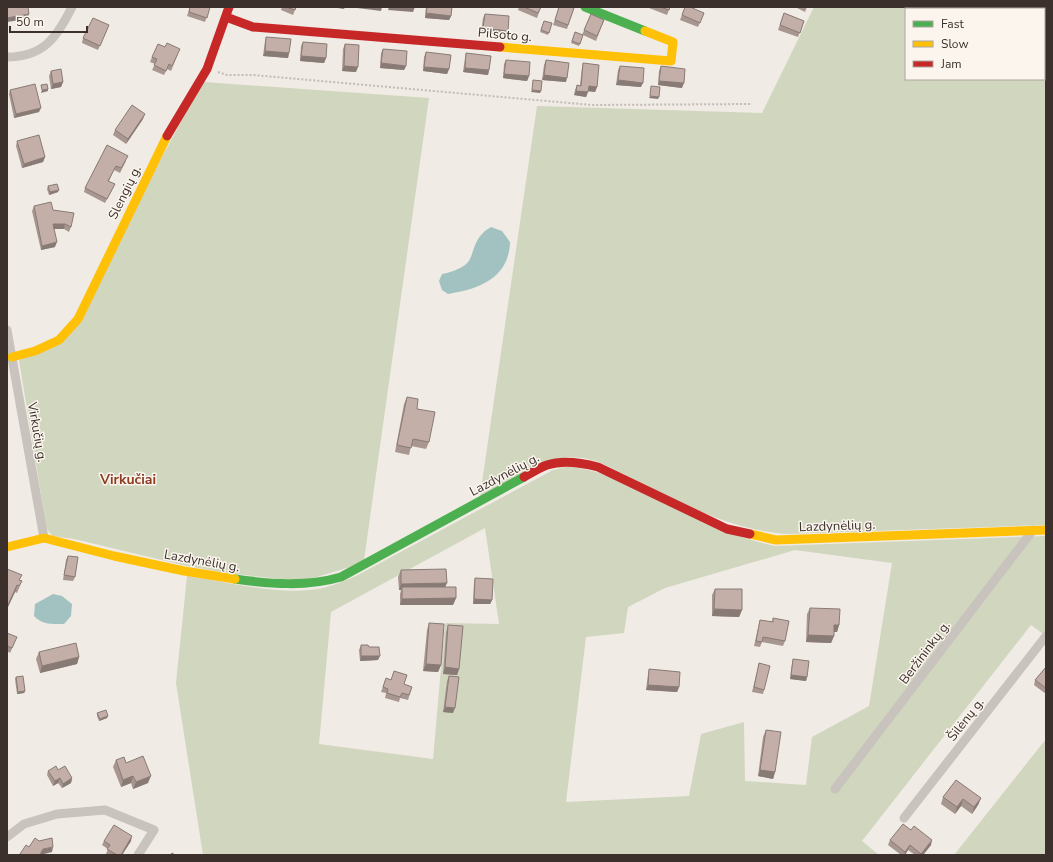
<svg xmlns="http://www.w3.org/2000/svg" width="1053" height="862" font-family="'Nunito Sans',sans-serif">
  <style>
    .green { fill: #d1d6bf; fill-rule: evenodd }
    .water { fill: #a1c2c1 }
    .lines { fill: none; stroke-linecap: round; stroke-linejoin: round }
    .path { stroke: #c2bbb6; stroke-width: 2; stroke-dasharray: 2 2; stroke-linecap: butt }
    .street { stroke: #c9c3be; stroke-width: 9 }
    .fast { stroke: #4caf50; stroke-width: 9 }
    .slow { stroke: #ffc107; stroke-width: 9 }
    .jam { stroke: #c62828; stroke-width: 9 }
    .wall { fill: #a89690 }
    .shaded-wall { fill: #887a75 }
    .building { fill: #c3afa7; stroke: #887a75 }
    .labels { text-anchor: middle; stroke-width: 3; stroke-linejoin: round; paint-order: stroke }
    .street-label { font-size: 13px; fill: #3b302b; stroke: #fbf5ee }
    .neighbourhood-label { font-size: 14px; font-weight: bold; fill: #8c3b22; stroke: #fbf5ee }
  </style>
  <rect width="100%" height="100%" fill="#f0ebe5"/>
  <path class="green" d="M814,7H1046V525L787,534C719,529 659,491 599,462L584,458L567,457L480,496L537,106L762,113ZM906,9H1044V79H906Z
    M204,82L429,98L364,560L350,567L310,579H280L226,573L187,566L74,539L53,536L48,531L46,525L19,360L62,343L190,105Z
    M570,466C582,469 596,471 608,476C665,498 715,534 775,546L1046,536V636L1031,625L862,841L879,855H203L176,683L187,576C223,581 273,594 309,590C325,589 340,583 356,576L553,470ZM485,528L499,624L445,623L433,759L319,744L331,612ZM795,550L892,563L869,706L812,737L806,785L745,781L744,722L701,734L689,796L566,802L586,637L624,633L628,607L665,588Z
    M1046,739V855H954Z"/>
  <path class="water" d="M491,227L502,231L510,242C509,278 479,289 448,294L442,290L439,281L442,274C449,273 460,269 465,265C476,257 470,239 491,227Z
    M53,594L62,596L72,604L71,616L64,624C52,624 42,625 34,616L35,604Z"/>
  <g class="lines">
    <path class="path" d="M218,72L227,75H253L592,105L752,104"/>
    <path class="street" d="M7,57C44,57 57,37 72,7
      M7,330L44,538
      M835,789L1033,530
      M904,818L1046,636
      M7,837L24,824L57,814L105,810L154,830L138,855"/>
    <path class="fast" d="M585,7L645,31
      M235,579C270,584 307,587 341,577L524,477"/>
    <path class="slow" d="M500,47L671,61L673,42L645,31
      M12,357L35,351L59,340L78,319L167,136
      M750,534L776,540L1046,530
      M7,547L44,538L114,556L184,571L235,579"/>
    <path class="jam" d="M226,17L253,27L500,47
      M167,136L207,69L229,7
      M524,477C531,473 539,468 547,465C562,460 583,463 598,467L727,529L750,534"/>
  </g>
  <path class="wall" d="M190,7H210L205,22L187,16Z
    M282,7H296L293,15L281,10Z
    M426,7H452L451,16L449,20L425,18Z
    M519,7H541L537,18L518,10Z
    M559,7L574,8L567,29L553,25Z
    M649,7H670L667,15L649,8Z
    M685,7L704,13L698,27L680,20Z
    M795,7H807L805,12Z
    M784,13L804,21L798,37L778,30Z
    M485,14L508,31L506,35L481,33L483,18Z
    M591,14L604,20L596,41L583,35L579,46L571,43L575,32L582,35Z
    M544,21L552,23L548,35L540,32Z
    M107,29L98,50L82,43L83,38Z
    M266,37L289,53L288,58L263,56L265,41Z
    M303,42L326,58L324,63L300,61L301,46Z
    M345,44L356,72L342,71L343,49Z
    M383,49L406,66L404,70L380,68L381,53Z
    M426,52L449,69L447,74L423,71L424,57Z
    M466,53L489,70L488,75L463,72L465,58Z
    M178,54L171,71L167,69L164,75L152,70L155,64L150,62L152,57Z
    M506,60L529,76L527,81L503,78L504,64Z
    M546,60L566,82L542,80L544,65Z
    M583,63L597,87L595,92L588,91L586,97L574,95L575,90L577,85H580L582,68Z
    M620,66L641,87L616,85L618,70Z
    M661,66L682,88L658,85L659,71Z
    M51,71L63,82L61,87L51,89L49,76Z
    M10,90L39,112L14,118L9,94Z
    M143,119L126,144L113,135L115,130Z
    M17,141L45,157L43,162L22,168L16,146Z
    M107,145L126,161L120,173L114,170L109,181L113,188L105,203L84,192L85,188Z
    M48,186L58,192L49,195L47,189Z
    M34,206L53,210L71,227L69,232L64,229H54L55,247L41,250L32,211Z
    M407,397L417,409L429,442L426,449L411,446L409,455L395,452L404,404Z
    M68,556L75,577L73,581L63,580L66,560Z
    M7,570L20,580L22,581L17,593L15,592L7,609Z
    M401,570L445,587L456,598L453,605H400V594L401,590H399L398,577Z
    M475,578L492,600L490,604H473L474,583Z
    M715,589L742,610L739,617L712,616V595Z
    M810,608L839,625L837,632H834V636L831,643L806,642L807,614Z
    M773,618L785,641L783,646L762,642L760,647L754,646L759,624L760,620L772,622Z
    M429,623L441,665L438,672L423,671L427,630Z
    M448,625L459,669L457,675L443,674L446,632Z
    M7,633L15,642L10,653L7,651Z
    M361,645L369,647L378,660L360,661L359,650Z
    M39,652L79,657L77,664L40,673L36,659Z
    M793,659L807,677L806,681L790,679L792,664Z
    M759,663L764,690L763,694L752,692L758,668Z
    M1046,667V694L1034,685L1035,680Z
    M649,669L679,687L677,692L646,690L648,674Z
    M449,676L453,713L443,712L447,681Z
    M16,677L25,691L24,693L17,694L15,679Z
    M386,678L412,687L408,700L400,698L399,702L385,698L386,693L381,692Z
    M97,713L107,718L99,721L97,716Z
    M766,730L775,772L773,779L758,776L763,737Z
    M116,760L126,763L148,783L133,789L131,783L121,787L113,767Z
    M58,770L72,778L71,783L62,788L58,783L53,786L47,775L48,771Z
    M943,797L981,798L978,805L972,814L961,806L955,814L941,804Z
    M890,840L931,845L923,855H915L908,850L905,855H901L888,845Z
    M104,841H131L122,855H107L106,854L108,849L102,845Z"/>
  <path class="shaded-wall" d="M331,7H345L344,9Z
    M357,7H382L381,11L357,8Z
    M389,7H415L413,12L388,10Z
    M426,13L451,16L449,20L425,18Z
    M29,14L27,19L7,22V18Z
    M483,28L508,31L506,35L481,33Z
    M265,51L289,53L288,58L263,56Z
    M301,56L326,58L324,63L300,61Z
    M381,63L406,66L404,70L380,68Z
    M344,66L358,67L356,72L342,71Z
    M424,67L449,69L447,74L423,71Z
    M465,68L489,70L488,75L463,72Z
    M504,74L529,76L527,81L503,78Z
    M544,75L567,78L566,82L542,80Z
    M618,80L643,83L641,87L616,85Z
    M659,81L684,83L682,88L658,85Z
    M63,82L61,87L51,89L53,84Z
    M589,86L597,87L595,92L587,91Z
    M48,89V91L41,93L42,90Z
    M532,90L541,91L540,93L531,92Z
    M576,91L588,92L586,97L574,95Z
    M650,96L659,97L658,99L649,98Z
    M41,108L39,112L14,118L16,114Z
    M145,114L143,119L126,144L128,139Z
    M45,157L43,162L22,168L24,164Z
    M59,190L58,192L49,195L50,192Z
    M53,224H65L64,229H51Z
    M57,242L55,247L41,250L42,246Z
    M447,583L444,590L402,587L401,590H399L401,584Z
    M17,585L15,592L7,609V607Z
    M456,598L453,605H400L402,599Z
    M474,599L492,600L490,604H473Z
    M714,609L742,610L739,617L712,616Z
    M834,625H839L837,632H832Z
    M808,635L834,636L831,643L806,642Z
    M361,656H380L378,660L360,661Z
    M79,657L77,664L40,673L42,666Z
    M426,664L441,665L438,672L423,671Z
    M445,667L459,669L457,675L443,674Z
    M791,675L807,677L806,681L790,679Z
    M648,685L679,687L677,692L646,690Z
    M25,691L24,693L17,694L18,692Z
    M445,707L455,708L453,713L443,712Z
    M108,716L107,718L99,721L100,719Z
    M760,770L775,772L773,779L758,776Z
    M133,776L131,783L121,787L123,780Z
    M151,776L148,783L133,789L136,782Z
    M60,778L58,783L53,786L55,781Z
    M72,778L71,783L62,788L63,784Z
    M981,798L978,805L972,814L974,807Z
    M963,799L961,806L955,814L957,807Z
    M132,836L131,841L122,855H121Z
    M932,840L931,845L923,855H921Z
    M910,845L908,850L905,855H904L905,852Z
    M53,847L52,852L40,855L43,849Z"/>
  <path class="building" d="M7,7H28L29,14L7,18Z
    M190,7H210L207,18L189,12Z
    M286,7H296L295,10Z
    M427,7H452L451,16L426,13Z
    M524,7H541L538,13Z
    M559,7H572L574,8L568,25L555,20Z
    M660,7H670L669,10Z
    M685,7H690L704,13L700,23L682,15Z
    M784,13L804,21L800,33L780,25Z
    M485,14L509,16L508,31L483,28Z
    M591,14L604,20L597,36L584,30Z
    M93,18L109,25L100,46L83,38Z
    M544,21L552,23L549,33L541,30Z
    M575,32L583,35L580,44L572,41Z
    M266,37L291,39L289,53L265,51Z
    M303,42L327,44L326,58L301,56Z
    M167,43L180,49L172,66L169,64L166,71L154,65L157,59L152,57L158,44L165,47Z
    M345,44L359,45L358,67L344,66Z
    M383,49L407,51L406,66L381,63Z
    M426,52L451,55L449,69L424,67Z
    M466,53L491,56L489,70L465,68Z
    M506,60L530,62L529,76L504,74Z
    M546,60L569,63L567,78L544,75Z
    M583,63L599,65L597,87L589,86L588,92L576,91L577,85L581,86Z
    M620,66L644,68L643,83L618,80Z
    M661,66L685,69L684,83L659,81Z
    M61,69L63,82L53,84L51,71Z
    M533,80L542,81L541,91L532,90Z
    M35,84L41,108L16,114L10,90Z
    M47,84L48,89L42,90L41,85Z
    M651,86L660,87L659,97L650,96Z
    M132,105L145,114L128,139L115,130Z
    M39,135L45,157L24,164L17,141Z
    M107,145L128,156L121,168L116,166L108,181L115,184L107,199L85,188Z
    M57,184L59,190L50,192L48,186Z
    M51,202L53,210L74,213L71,227L65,224H53L57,242L42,246L34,206Z
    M407,397L418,399L417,409L435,412L429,442L413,439L411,448L397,445Z
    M68,556L78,557L75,577L64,575Z
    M7,569L22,575L19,580L22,581L19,586L17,585L7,607Z
    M446,569L447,583L401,584V570Z
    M475,578L493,579L492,600L474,599Z
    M402,587H456V598L402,599Z
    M715,589H742V610L714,609Z
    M810,608L840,609L839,625H834V636L808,635Z
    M773,618L789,621L785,641L763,637L762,642L756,641L760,620L773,622Z
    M429,623L444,624L441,665L426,664Z
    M448,625L463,626L459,669L445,667Z
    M7,633L17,637L12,648L7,646Z
    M76,643L79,657L42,666L39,652Z
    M361,645H368L369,647H379L380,656H361Z
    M793,659L809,661L807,677L791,675Z
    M759,663L770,666L764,690L754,687Z
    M1046,667V688L1035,680Z
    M649,669L680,672L679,687L648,685Z
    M394,671L407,675L404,684L412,687L409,695L402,693L400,697L387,693L388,689L383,687L386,678L391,680Z
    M23,676L25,691L18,692L16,677Z
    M449,676L459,677L455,708L445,707Z
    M106,710L108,716L100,719L97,713Z
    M766,730L781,732L775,772L760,770Z
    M143,756L151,776L136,782L133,776L123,780L116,760L124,757L126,763Z
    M56,766L58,770L65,766L72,778L63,784L60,778L55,781L48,771Z
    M956,780L981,798L974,807L963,799L957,807L943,797Z
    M903,824L911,830L914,826L932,840L921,854L910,845L905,852L890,840Z
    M114,825L132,836L121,855H117L107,849L110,845L104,841Z
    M35,838L39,841L52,838L53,847L43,849L40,854L41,855H22L20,854L26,845L29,847Z
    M172,853L175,855H170Z"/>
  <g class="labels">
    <g class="street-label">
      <text transform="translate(505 34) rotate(5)" y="5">Pilsoto g.</text>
      <text transform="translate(124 192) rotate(-64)" y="5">Slengių g.</text>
      <text transform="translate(38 432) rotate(80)" y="5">Virkučių g.</text>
      <text transform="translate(504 474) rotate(-28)" y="5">Lazdynėlių g.</text>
      <text transform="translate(837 525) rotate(-2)" y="5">Lazdynėlių g.</text>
      <text transform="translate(202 560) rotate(10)" y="5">Lazdynėlių g.</text>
      <text transform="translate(924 652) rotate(-53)" y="5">Beržininkų g.</text>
      <text transform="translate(965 719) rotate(-52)" y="5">Šilėnų g.</text>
    </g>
    <g class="neighbourhood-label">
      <text x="128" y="484">Virkučiai</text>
    </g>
  </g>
  <rect width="1053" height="862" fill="none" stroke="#3b302b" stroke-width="16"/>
  <rect x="905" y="8" width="140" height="72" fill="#fbf5ee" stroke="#aea6a0"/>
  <rect x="913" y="21" width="20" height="6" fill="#4caf50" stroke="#aea6a0"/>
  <text x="941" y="28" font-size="12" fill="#3b302b">Fast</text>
  <rect x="913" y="41" width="20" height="6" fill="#ffc107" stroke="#aea6a0"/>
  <text x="941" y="48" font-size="12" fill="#3b302b">Slow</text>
  <rect x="913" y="61" width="20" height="6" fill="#c62828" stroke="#aea6a0"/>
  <text x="941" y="68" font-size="12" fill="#3b302b">Jam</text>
  <path d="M10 26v6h77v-6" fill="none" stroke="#3b302b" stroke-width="2"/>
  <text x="16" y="26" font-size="12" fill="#3b302b" stroke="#fbf5ee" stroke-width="3" paint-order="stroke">50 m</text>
</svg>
